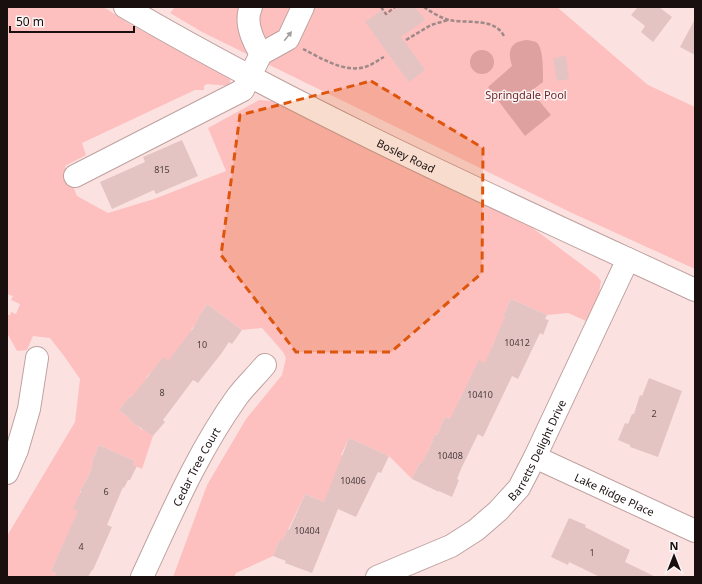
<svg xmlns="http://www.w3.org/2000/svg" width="702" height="584" viewBox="0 0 702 584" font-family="'Noto Sans',sans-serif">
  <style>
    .green { fill: #fdc0bf }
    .water { fill: #dea1a0 }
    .building { fill: #e3c4c3 }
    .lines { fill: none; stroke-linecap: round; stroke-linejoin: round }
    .minor-casing { stroke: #bea19f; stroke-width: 24 }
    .path { stroke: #9c8988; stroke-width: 2.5; stroke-dasharray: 4 2; stroke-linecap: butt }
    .minor { stroke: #fff; stroke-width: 22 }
    .oneway { fill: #a39f9f }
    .marked { fill: #de550c; fill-opacity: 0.2; stroke: #de550c; stroke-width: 3; stroke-dasharray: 8 5; stroke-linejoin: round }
    .labels { text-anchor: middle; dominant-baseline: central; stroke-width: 3; stroke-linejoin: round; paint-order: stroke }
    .number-label { font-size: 9px; fill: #4c3c3c }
    .park-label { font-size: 11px; fill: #6f262a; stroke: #fbf4f4 }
    .street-label { font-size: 11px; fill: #1a0f0f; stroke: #fbf4f4 }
  </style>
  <rect width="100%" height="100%" fill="#fbe2e1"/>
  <path class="green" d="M 7,7 L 100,7 L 107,9 L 128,23 L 230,79 L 230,84 L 229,86 L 207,84 L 204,86 L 204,90 L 195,90 L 82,143 L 86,155 L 65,166 L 77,196 L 108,213 L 154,199 L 226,171 L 208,128 L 259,100 L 271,101 L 284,105 L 526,223 L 597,276 L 601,281 L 599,293 L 586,321 L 568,313 L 547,315 L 511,299 L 503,316 L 507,318 L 492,346 L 493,347 L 486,363 L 471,378 L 470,378 L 463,396 L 461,396 L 452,420 L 445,417 L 437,435 L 435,434 L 428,453 L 427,453 L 423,463 L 420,462 L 412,479 L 389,456 L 349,438 L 341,455 L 345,457 L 324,502 L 305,494 L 285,536 L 285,541 L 280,539 L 273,556 L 236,573 L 234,577 L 173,577 L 207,485 L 246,419 L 282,375 L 286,358 L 283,352 L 262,328 L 242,330 L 207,304 L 197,319 L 200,322 L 196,324 L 191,330 L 193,331 L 180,346 L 181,347 L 169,362 L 163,358 L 152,373 L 151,372 L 146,378 L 147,379 L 134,398 L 130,396 L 119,410 L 130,419 L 129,420 L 133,423 L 134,422 L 142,430 L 143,428 L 153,436 L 142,469 L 133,465 L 135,461 L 99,445 L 92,461 L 95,463 L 92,466 L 90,473 L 80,491 L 80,512 L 62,547 L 51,571 L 56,573 L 54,577 L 7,577 L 7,536 L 75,422 L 80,379 L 64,356 L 50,338 L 33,336 L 27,350 L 17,351 L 7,333 L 7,315 L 10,315 L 11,312 L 16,314 L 20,304 L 11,300 L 13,296 L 7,294 Z
    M 175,7 L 557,7 L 648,85 L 695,107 L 695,269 L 572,213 L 202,32 L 170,13 Z"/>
  <path class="water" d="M 526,40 C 529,40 533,41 536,42 C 544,47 543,73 543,82 L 531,91 L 551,115 L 525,136 L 488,87 L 512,66 C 507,51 510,42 526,40 Z
    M470 62a12 12 0 1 1 24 0a12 12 0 1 1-24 0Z"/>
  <path class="building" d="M 399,7 L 415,7 L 425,20 L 401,37 L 425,70 L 409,82 L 365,22 L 382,10 L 386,16 Z
    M 638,7 L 659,7 L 672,17 L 653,42 L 641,32 L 645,26 L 631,15 Z
    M 695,19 L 695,55 L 680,47 Z
    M 566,56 L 569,79 L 557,81 L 553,58 Z
    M 182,140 L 198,176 L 156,194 L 154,190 L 112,209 L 100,182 L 145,162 L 143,157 Z
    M 511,299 L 547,315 L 545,319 L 549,320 L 543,335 L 540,333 L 518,379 L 512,376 L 483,437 L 478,434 L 461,469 L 457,479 L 459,480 L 452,497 L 439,491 L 439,492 L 412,479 L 420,462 L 422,463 L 427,453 L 428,453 L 435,434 L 437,435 L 445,417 L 450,419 L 479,360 L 485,363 L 505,317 L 503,316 Z
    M 207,304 L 242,330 L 232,344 L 229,342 L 221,354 L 198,383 L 193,380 L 163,420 L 165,422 L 153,436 L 129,420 L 130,419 L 119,410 L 130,396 L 132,397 L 163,357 L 168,361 L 192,330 L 198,320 L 197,319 Z
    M 649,378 L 682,391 L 658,457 L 630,447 L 630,445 L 618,440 L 625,423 L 628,424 L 632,414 L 634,414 L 640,395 L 642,396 Z
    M 349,438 L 389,456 L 381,473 L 378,472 L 356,517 L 338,509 L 312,573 L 285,563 L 286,561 L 273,556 L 280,539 L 283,540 L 288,529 L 289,530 L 305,494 L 324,502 Z
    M 99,445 L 135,461 L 133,465 L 137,466 L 130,480 L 128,480 L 124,488 L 123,487 L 107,525 L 112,527 L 93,570 L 92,570 L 88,577 L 54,577 L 56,573 L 51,571 L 78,511 L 73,509 L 81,491 L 80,491 L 90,473 L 93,462 L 92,461 Z
    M 569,518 L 586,525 L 585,527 L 630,550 L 625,562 L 656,577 L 600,577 L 569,562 L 568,565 L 551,557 Z"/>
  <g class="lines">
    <g class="minor-casing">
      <g id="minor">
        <path id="s1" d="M 125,7 C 308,114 503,201 695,290"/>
        <path d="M 251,7 C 244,22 253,41 261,54"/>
        <path d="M 75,176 L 243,90 L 261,54 L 288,39 L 303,7"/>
        <path id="s2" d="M 535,457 L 695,531"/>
        <path d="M 7,473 L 17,450 L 29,409 L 37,358"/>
        <path id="s3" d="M 142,577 C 171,515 197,453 237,397 C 245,386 256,376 265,365"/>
        <path id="s4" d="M 377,577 L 451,546 L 476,530 L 498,511 L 519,488 L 535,457 L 628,259"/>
      </g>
    </g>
    <path class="path" d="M 381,7 L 386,14 L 395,7
      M 424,7 C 431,12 441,18 449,20 C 467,24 494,17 504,36
      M 406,40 L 431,25 L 448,20
      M 303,49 C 321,58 344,73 365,67 C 372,65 378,60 384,57"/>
    <use href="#minor" class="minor"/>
  </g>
  <defs><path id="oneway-solid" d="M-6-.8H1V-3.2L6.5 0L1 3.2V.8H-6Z"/></defs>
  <use class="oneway" href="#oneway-solid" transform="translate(288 36) rotate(-51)"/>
  <path class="marked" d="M 371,81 L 483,148 L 482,273 L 391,352 L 296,352 L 221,255 L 240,115 Z"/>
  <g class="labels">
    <g class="number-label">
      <text x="162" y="169">815</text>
      <text x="517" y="342">10412</text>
      <text x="202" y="344">10</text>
      <text x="162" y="392">8</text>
      <text x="480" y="394">10410</text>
      <text x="654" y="413">2</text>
      <text x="450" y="455">10408</text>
      <text x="353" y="480">10406</text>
      <text x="106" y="491">6</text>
      <text x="307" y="530">10404</text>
      <text x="81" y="546">4</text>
      <text x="592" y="552">1</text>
    </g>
    <g class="park-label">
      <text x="526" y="94">Springdale Pool</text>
    </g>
    <g class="street-label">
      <text stroke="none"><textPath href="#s1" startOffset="318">Bosley Road</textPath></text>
      <text stroke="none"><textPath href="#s4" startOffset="212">Barretts Delight Drive</textPath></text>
      <text stroke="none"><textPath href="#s3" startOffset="123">Cedar Tree Court</textPath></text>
      <text stroke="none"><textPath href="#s2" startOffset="88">Lake Ridge Place</textPath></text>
    </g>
  </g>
  <rect width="702" height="584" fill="none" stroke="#1a0f0f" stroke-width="16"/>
  <g transform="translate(674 556)" stroke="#fbf4f4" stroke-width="3" paint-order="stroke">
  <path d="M0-3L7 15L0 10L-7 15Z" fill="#1a0f0f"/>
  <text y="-6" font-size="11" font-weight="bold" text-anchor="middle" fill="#1a0f0f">N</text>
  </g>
  <path d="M10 26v6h124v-6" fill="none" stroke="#1a0f0f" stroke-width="2"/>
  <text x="16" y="26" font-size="12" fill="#1a0f0f" stroke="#fbf4f4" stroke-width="3" paint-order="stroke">50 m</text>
</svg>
